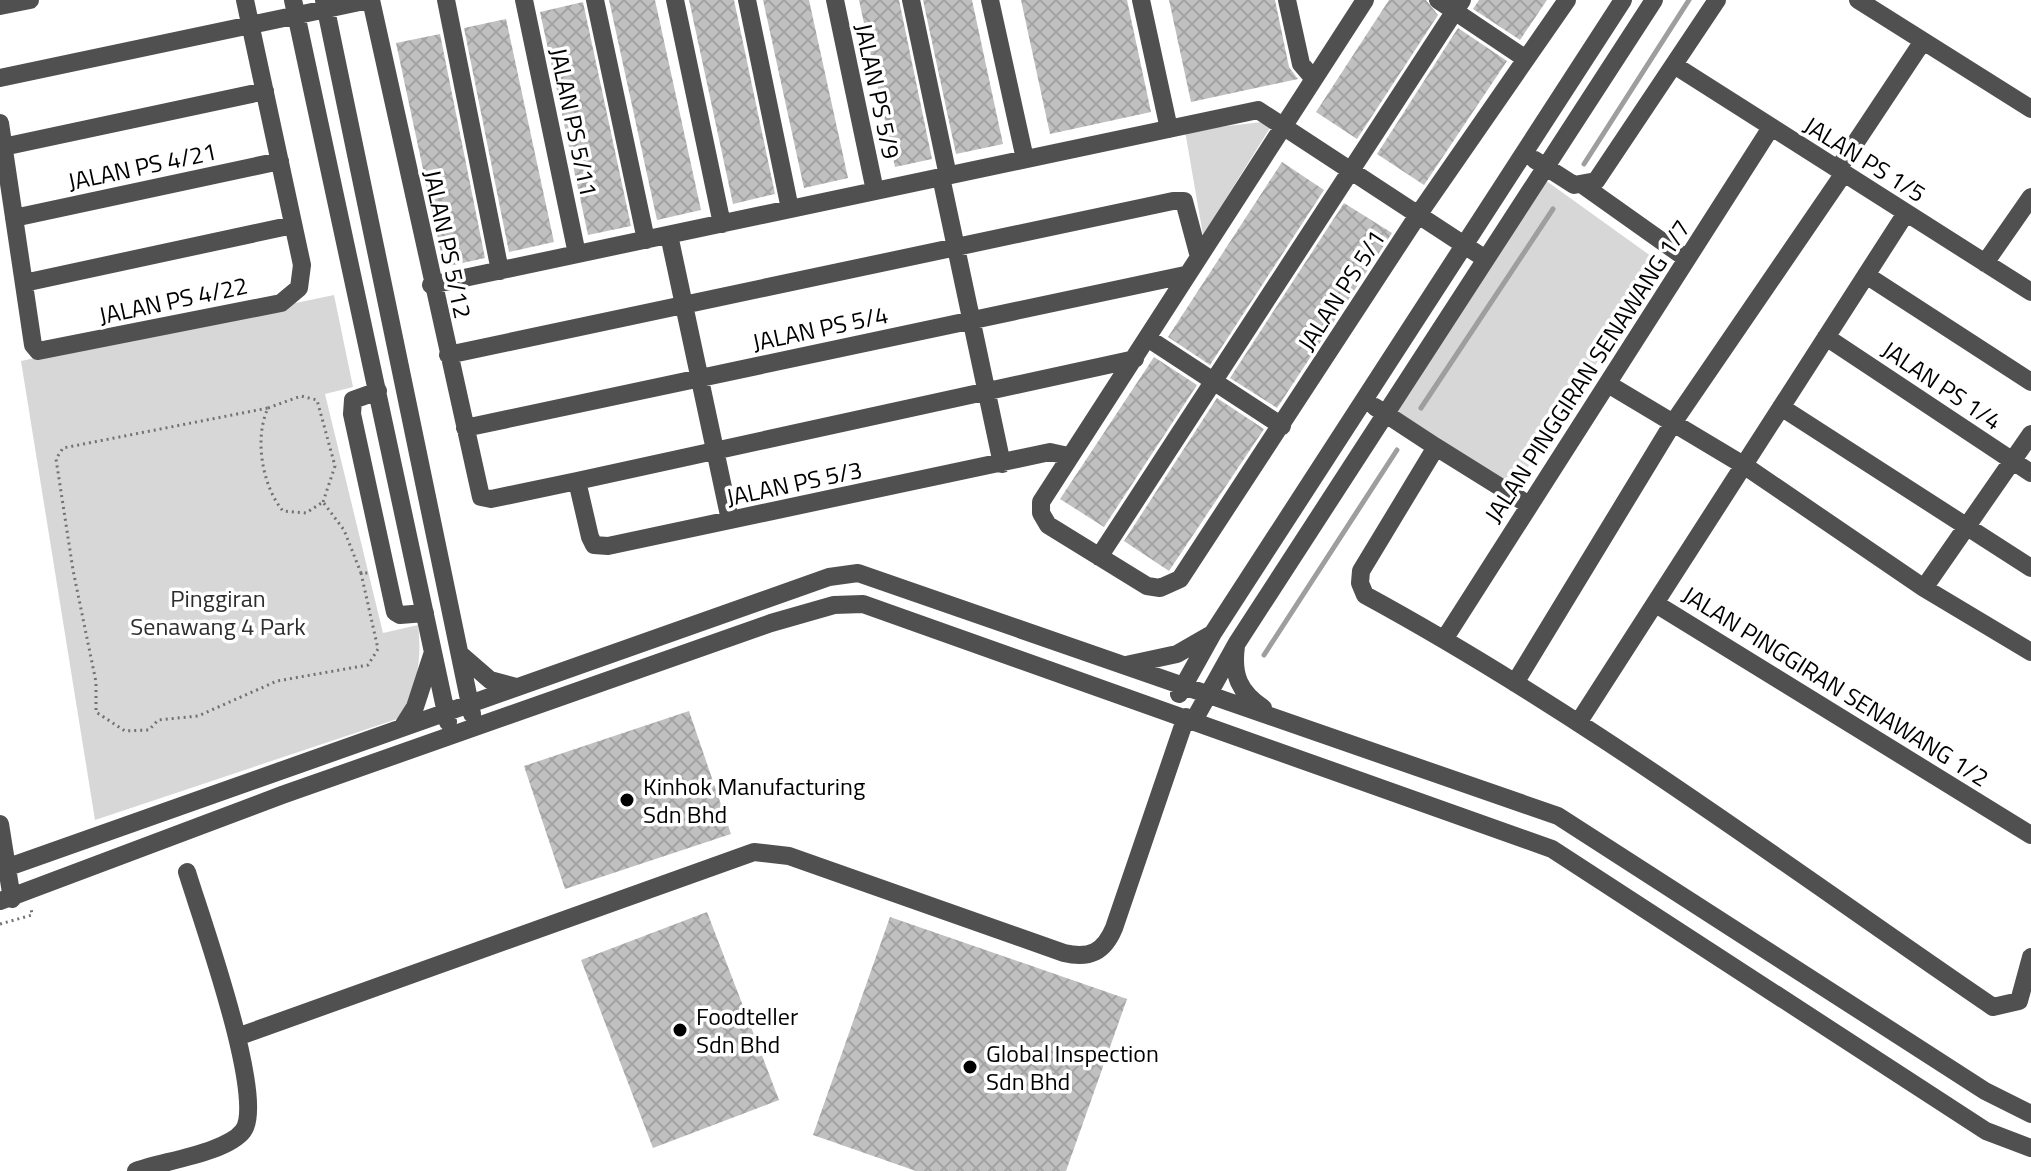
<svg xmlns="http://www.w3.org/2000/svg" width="2031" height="1171" viewBox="0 0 2031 1171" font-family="'Titillium Web',sans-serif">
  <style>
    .green { fill: #d7d7d7 }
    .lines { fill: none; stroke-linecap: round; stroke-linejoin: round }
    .stream { stroke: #9e9e9e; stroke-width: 5 }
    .building { fill: url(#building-cross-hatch) }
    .path { stroke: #727272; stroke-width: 3; stroke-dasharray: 2 4; stroke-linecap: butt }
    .minor { stroke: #505050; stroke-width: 18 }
    .poi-dot { fill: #000; stroke: #fff; stroke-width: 3 }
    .labels { text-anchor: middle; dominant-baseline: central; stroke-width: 7; stroke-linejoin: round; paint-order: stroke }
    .street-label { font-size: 24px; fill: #000; stroke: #fff }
    .park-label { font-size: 24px; fill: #2e2e2e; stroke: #fff }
    .poi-label { font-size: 24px; fill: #000; stroke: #fff; text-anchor: start }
  </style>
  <defs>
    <pattern id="building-cross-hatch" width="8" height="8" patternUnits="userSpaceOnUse" patternTransform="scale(2)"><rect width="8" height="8" fill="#c0c0c0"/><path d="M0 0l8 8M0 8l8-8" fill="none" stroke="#a3a3a3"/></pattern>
  </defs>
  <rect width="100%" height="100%" fill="#fff"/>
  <path class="green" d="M 1262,122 L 1270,128 L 1203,235 L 1185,131 Z
    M 1545,180 L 1662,264 L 1524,473 L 1502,479 L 1394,412 Z
    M 334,295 L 353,387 L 325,394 L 383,633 L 418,625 C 422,657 418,693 397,719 L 95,820 L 21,361 Z"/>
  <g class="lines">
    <path class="stream" d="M 1584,164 L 1689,0
      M 1421,408 L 1553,209
      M 1264,655 L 1397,450"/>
  </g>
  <path class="building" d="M 609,0 L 655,0 L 701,210 L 657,220 Z
    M 689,0 L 734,0 L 775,194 L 733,204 Z
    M 763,0 L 809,0 L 848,178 L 804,188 Z
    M 859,0 L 899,0 L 932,159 L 895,167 Z
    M 923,0 L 972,0 L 1003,144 L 956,154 Z
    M 1021,0 L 1127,0 L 1151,112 L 1050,134 Z
    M 1169,0 L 1275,0 L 1289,67 L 1298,79 L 1191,102 Z
    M 1389,0 L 1426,0 L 1438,15 L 1357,139 L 1316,112 Z
    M 1479,0 L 1547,0 L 1520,40 L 1473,9 Z
    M 583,2 L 631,226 L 588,235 L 540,12 Z
    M 506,19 L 554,242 L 509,252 L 464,28 Z
    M 1458,28 L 1507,61 L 1424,185 L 1377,154 Z
    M 440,34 L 485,258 L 444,267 L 396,43 Z
    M 1282,162 L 1324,190 L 1210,365 L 1168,337 Z
    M 1344,203 L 1392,233 L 1277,408 L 1230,378 Z
    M 1154,357 L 1197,385 L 1104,527 L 1060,499 Z
    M 1217,398 L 1264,429 L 1169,571 L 1124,541 Z
    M 689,711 L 731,834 L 565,889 L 524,766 Z
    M 707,912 L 779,1100 L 653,1148 L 581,960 Z
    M 890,917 L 1127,999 L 1066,1171 L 916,1171 L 813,1135 Z"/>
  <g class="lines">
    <path class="path" d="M 268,408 L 301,396 L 317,400 L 335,466 L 323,502
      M 361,573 L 378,649 L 368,665 L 277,681 L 198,716 L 158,720 L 149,730 L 125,731 L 96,712 L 96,682 L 73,570 L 56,459 L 63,448 L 268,408 C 254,438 262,486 283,511 L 306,513 L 323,502 L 344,530 L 361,573 L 371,573
      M 0,924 L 32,915 L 31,908"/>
    <path class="minor" d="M 293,0 L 448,722
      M 324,0 L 472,714
      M 371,0 L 481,497 L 491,499 L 577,481 L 1135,359
      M 446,0 L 500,271
      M 524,0 L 577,254
      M 595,0 L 646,240
      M 675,0 L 722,224
      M 747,0 L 790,209
      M 835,0 L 875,191
      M 911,0 L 948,176
      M 990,0 L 1025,159
      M 1141,0 L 1169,129
      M 1287,0 L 1301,64 L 1313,78
      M 1365,0 L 1041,502 L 1041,513 L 1048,525 L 1147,586 L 1160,588 L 1180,579 L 1418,215 L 1567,0
      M 1438,0 L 1526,59
      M 1858,0 L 2031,109
      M 0,6 L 30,0
      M 1674,65 L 2031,292
      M 0,78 L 369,0
      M 0,123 L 33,345 L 38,351 L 281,303 L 299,288 L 302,265 L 245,0
      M 3,147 L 265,91
      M 1535,160 L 1574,185 L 1596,181 L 1717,0
      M 1838,169 L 1923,41
      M 941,177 L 1002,464
      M 1584,186 L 1687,259
      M 14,218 L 280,161
      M 669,235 L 730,520
      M 1985,263 L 2031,197
      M 1866,275 L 2031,382
      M 24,283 L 293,225
      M 431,285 L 1258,110 L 1484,258
      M 1826,337 L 2031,473
      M 1149,339 L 1282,426
      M 448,355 L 1173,201 L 1184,201 L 1199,257
      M 1608,384 L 1745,466 L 1924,588 L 2031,652
      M 378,391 L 353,400 L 352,414 L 395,612 L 400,615 L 425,613
      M 1375,407 L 1436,447
      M 1781,407 L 2031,568
      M 465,428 L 1185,275
      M 577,481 L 590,537 L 594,545 L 608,546 L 1050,452 L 1068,456
      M 1529,505 L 1436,447 L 1361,571 L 1360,583 L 1365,595 C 1584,714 1786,866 1993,1007 L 2019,1001 L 2031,957
      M 1099,557 L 1462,0
      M 1924,588 L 2031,434
      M 1656,604 L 2031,835
      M 1445,638 L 1770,129
      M 1236,646 C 1232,675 1239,692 1263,708
      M 460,654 L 490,680 L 516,687
      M 1126,665 L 1177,654 L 1210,635
      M 1515,683 L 1673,423 L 1844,173
      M 1179,694 L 1213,633 L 1623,0
      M 1194,720 L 1237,643 L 1654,0
      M 1578,723 L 1906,213
      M 403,726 L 415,707 L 432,655
      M 0,824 L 12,899
      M 0,870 L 829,577 L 858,573 L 1558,816 L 1985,1091 L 2031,1114
      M 0,901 L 282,795 L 771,623 L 834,605 L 863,604 L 1552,849 L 1986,1131 L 2031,1148
      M 237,1037 L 754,852 L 789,856 L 1064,953 C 1090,959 1104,952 1114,928 L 1186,717
      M 136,1171 C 163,1161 226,1153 243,1131 C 267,1100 200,915 187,872"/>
  </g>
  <g class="poi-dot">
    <circle cx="627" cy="800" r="8"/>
    <circle cx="680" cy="1030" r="8"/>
    <circle cx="970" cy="1067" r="8"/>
  </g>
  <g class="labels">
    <g class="street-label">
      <text transform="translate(878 91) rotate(78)">JALAN PS 5/9</text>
      <text transform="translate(574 122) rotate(78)">JALAN PS 5/11</text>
      <text transform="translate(1865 159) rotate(32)">JALAN PS 1/5</text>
      <text transform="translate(142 166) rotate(-12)">JALAN PS 4/21</text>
      <text transform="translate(448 244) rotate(78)">JALAN PS 5/12</text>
      <text transform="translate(1341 290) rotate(-57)">JALAN PS 5/1</text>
      <text transform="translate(173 300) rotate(-12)">JALAN PS 4/22</text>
      <text transform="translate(820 328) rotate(-12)">JALAN PS 5/4</text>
      <text transform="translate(1587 371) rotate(-57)">JALAN PINGGIRAN SENAWANG 1/7</text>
      <text transform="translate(1942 385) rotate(34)">JALAN PS 1/4</text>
      <text transform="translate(794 483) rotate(-12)">JALAN PS 5/3</text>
      <text transform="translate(1836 686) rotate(32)">JALAN PINGGIRAN SENAWANG 1/2</text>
    </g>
    <g class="park-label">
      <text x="218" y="598">Pinggiran<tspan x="218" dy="28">Senawang 4 Park</tspan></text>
    </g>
    <g class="poi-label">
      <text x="643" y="786">Kinhok Manufacturing<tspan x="643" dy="28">Sdn Bhd</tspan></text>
      <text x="696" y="1016">Foodteller<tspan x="696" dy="28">Sdn Bhd</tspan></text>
      <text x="986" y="1053">Global Inspection<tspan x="986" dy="28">Sdn Bhd</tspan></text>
    </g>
  </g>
</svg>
